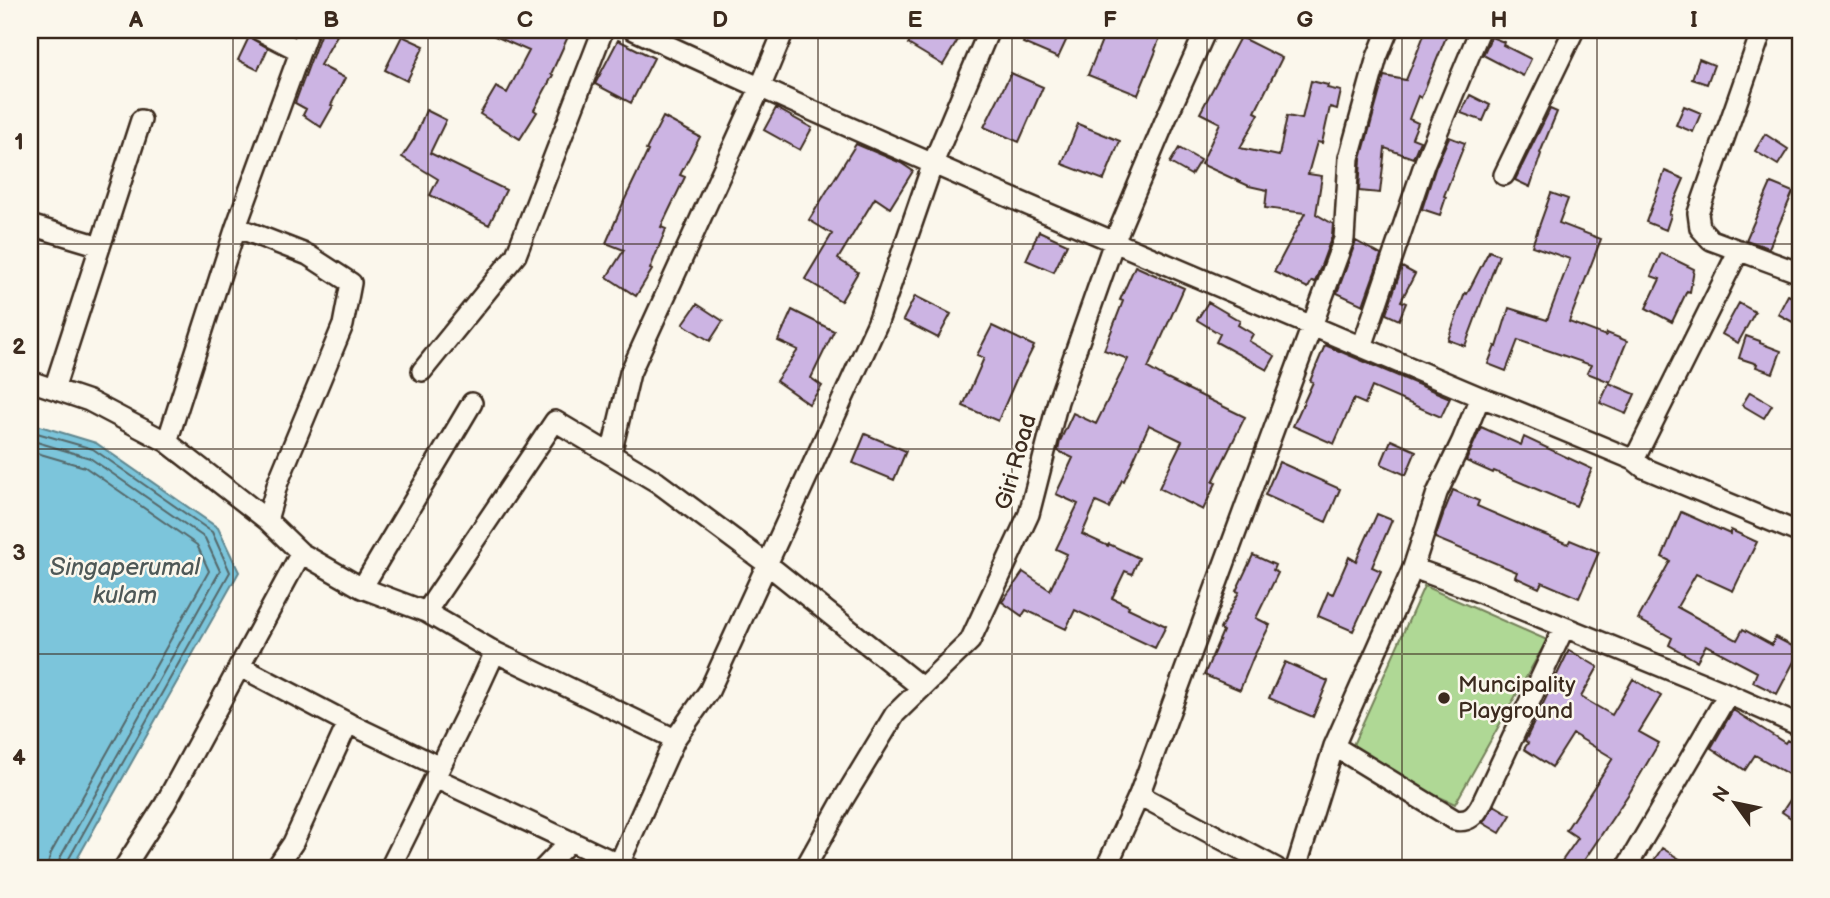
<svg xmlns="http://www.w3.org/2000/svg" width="1830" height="898" viewBox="0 0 1830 898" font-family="'Balsamiq Sans',sans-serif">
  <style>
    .green { fill: #afd895; stroke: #75815a; stroke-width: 2 }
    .water { fill: #7bc5db; stroke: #61878f; stroke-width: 2 }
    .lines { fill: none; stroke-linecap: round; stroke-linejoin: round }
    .shore { stroke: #55686a; stroke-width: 2 }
    .building { fill: #ccb4e3; stroke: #3b2a1e; stroke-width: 2 }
    .minor-casing { stroke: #3b2a1e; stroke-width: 24 }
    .minor { stroke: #fbf7ec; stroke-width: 19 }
    .grid { fill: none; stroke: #3b2a1e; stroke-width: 2; stroke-opacity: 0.55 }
    .poi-dot { fill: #3b2a1e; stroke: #fbf7ec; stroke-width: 2.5 }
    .labels { text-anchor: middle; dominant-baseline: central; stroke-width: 5; stroke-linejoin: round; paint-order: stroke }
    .street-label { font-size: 23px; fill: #3b2a1e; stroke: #fbf7ec }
    .poi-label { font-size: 23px; fill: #3b2a1e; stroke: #fbf7ec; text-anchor: start }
    .water-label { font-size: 24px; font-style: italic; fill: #4e5857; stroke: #fbf7ec }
    .neatline { fill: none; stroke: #3b2a1e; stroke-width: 2.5 }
    .grid-label { font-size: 23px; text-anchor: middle; font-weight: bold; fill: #3b2a1e }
  </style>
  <rect width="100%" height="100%" fill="#fbf7ec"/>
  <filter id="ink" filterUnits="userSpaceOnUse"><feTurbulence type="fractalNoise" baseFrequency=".0143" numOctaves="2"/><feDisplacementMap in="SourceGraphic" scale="14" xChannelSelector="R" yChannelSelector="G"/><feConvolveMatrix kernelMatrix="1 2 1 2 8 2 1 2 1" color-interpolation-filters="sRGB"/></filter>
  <g filter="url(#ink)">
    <path class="green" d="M 1424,586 L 1547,640 L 1455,804 L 1348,756 Z"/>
    <path class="water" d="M 30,423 L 96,443 L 218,528 L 239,572 L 72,868 L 30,868 Z"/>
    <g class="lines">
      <path class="shore" d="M 30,431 L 93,449 L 212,532 L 230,572 L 67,862 L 66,868
        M 30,440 L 90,458 L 205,538 L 220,571 L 60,858 L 58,868
        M 30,451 L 85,467 L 197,545 L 209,571 L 51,853 L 47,868"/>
    </g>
    <path class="building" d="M 322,30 L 340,30 L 320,65 L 345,78 L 331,105 L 333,106 L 321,127 L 303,115 L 306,109 L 295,103 Z
      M 481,30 L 571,30 L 551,74 L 553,75 L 534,110 L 537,112 L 520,139 L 480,114 L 496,87 L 507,93 L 529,51 Z
      M 917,30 L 964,30 L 943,65 L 908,44 Z
      M 1029,30 L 1071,30 L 1058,58 L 1023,43 Z
      M 1106,30 L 1163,30 L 1155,50 L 1156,51 L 1138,95 L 1088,75 Z
      M 1426,30 L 1449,30 L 1421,98 L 1418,96 L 1409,119 L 1418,123 L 1412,138 L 1420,141 L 1413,158 L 1385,148 L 1380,193 L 1359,191 L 1361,159 L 1384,76 L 1406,80 Z
      M 402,36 L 424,46 L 407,81 L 385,70 Z
      M 249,37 L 268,48 L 258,70 L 238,60 Z
      M 1240,37 L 1282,58 L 1255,112 L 1259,114 L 1240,148 L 1279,156 L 1287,116 L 1302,119 L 1311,81 L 1328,85 L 1327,88 L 1341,91 L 1337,109 L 1330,107 L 1322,143 L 1317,142 L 1308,174 L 1322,176 L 1316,214 L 1333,224 L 1332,236 L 1315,282 L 1312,281 L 1308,288 L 1274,272 L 1305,213 L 1265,208 L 1267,190 L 1249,186 L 1201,164 L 1220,123 L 1200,113 Z
      M 1491,37 L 1504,42 L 1503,45 L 1531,59 L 1523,76 L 1483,55 Z
      M 618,40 L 654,58 L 631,103 L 595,84 Z
      M 1699,59 L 1714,65 L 1707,84 L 1692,79 Z
      M 1011,73 L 1043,87 L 1019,142 L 984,127 Z
      M 1470,95 L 1490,105 L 1483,121 L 1461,113 Z
      M 1684,106 L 1701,113 L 1693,132 L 1676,125 Z
      M 776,108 L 812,128 L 800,150 L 764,130 Z
      M 1550,109 L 1557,112 L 1540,153 L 1541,154 L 1530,187 L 1515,180 Z
      M 426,110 L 446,120 L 430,153 L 506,190 L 489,225 L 430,195 L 438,179 L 402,157 L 414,139 Z
      M 663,117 L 700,137 L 680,175 L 685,177 L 661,227 L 666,229 L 650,269 L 652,270 L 636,296 L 607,277 L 624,250 L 606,243 L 624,201 L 648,151 L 646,150 Z
      M 1078,124 L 1120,141 L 1104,180 L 1062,164 Z
      M 1765,134 L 1788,149 L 1778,165 L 1755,151 Z
      M 1449,137 L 1465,143 L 1444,196 L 1446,197 L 1440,215 L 1422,209 L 1436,166 Z
      M 856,144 L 901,163 L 913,171 L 890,208 L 875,198 L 838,259 L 858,272 L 841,301 L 805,279 L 832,234 L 809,220 Z
      M 1179,148 L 1200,160 L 1191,175 L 1170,163 Z
      M 1665,171 L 1684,179 L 1669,214 L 1671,215 L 1666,230 L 1646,222 Z
      M 1771,183 L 1793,192 L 1769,248 L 1746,240 Z
      M 1551,193 L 1568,199 L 1559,223 L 1601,239 L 1569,322 L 1606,336 L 1607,333 L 1627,341 L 1610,382 L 1587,373 L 1591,365 L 1518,340 L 1506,371 L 1488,364 L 1495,346 L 1497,347 L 1509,308 L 1547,320 L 1570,259 L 1532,246 Z
      M 1039,231 L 1067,244 L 1054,272 L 1026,260 Z
      M 1356,241 L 1381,255 L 1363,305 L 1337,293 Z
      M 1489,251 L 1499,255 L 1465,346 L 1448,340 L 1465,293 L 1467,294 Z
      M 1661,253 L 1694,269 L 1690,292 L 1687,291 L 1672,322 L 1646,308 L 1660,279 L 1651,276 Z
      M 1135,266 L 1184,288 L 1148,368 L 1167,379 L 1245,417 L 1213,482 L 1216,483 L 1203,510 L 1159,488 L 1182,441 L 1149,425 L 1124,481 L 1122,480 L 1109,508 L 1096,502 L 1082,534 L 1108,546 L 1109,544 L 1139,558 L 1132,574 L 1125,571 L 1112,598 L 1129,606 L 1128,608 L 1166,626 L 1155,648 L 1075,610 L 1066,629 L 1026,610 L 1022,616 L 1002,602 L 1023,572 L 1050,590 L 1067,554 L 1056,549 L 1078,504 L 1056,494 L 1073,458 L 1058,451 L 1060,441 L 1073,413 L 1096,424 L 1128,359 L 1104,350 L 1123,301 L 1120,300 Z
      M 1402,267 L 1415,274 L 1401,301 L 1406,303 L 1399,320 L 1386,314 Z
      M 1788,295 L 1800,301 L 1800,326 L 1778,314 Z
      M 915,296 L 951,314 L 938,338 L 903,320 Z
      M 1208,302 L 1240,321 L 1238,325 L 1253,334 L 1249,341 L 1275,356 L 1267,370 L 1216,342 L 1220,334 L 1197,320 Z
      M 1739,303 L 1755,312 L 1738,343 L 1722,334 Z
      M 697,304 L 723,321 L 710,341 L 683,324 Z
      M 792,310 L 834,331 L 811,378 L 822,386 L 809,404 L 776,381 L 798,350 L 778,341 Z
      M 992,326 L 1034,346 L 1019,376 L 1018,375 L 998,421 L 963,406 L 984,358 L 977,355 Z
      M 1746,336 L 1760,341 L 1760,343 L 1781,351 L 1773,373 L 1756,367 L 1757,364 L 1739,358 Z
      M 1325,345 L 1450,398 L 1441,417 L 1372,387 L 1365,404 L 1354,399 L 1334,444 L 1293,426 L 1313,382 L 1310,381 Z
      M 1609,383 L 1635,394 L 1626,414 L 1600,403 Z
      M 1750,392 L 1772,405 L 1764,418 L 1742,405 Z
      M 1481,427 L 1521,445 L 1524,437 L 1592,469 L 1576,506 L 1494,471 L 1493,473 L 1466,461 Z
      M 865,434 L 906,451 L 894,480 L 853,463 Z
      M 1391,440 L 1416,451 L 1406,475 L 1381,464 Z
      M 1279,462 L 1340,489 L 1326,522 L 1265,495 Z
      M 1453,490 L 1479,501 L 1477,506 L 1535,531 L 1568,544 L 1570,540 L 1599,552 L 1579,598 L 1542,582 L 1539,588 L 1515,577 L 1517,572 L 1435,538 L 1444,512 Z
      M 1681,512 L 1730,534 L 1731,530 L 1757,542 L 1733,591 L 1696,574 L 1677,607 L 1737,640 L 1743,629 L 1772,645 L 1775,637 L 1800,650 L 1777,694 L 1753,682 L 1757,672 L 1706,645 L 1697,661 L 1669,645 L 1672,638 L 1638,619 L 1670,561 L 1662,557 Z
      M 1377,514 L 1392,520 L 1372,567 L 1381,571 L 1353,631 L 1318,616 L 1328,592 L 1333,594 L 1349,557 L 1356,561 Z
      M 1253,555 L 1275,565 L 1273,570 L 1278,573 L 1256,618 L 1270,625 L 1253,658 L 1240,690 L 1204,675 L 1223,631 L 1220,629 L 1239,592 L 1236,591 Z
      M 1569,650 L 1598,667 L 1581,697 L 1612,715 L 1633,679 L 1661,696 L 1639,732 L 1659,743 L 1630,792 L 1579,868 L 1557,868 L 1578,838 L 1566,830 L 1613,758 L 1573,734 L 1552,767 L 1524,749 L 1528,743 L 1525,741 Z
      M 1285,662 L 1328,681 L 1313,717 L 1269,698 Z
      M 1733,710 L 1785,743 L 1787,740 L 1800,748 L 1800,768 L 1795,778 L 1755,755 L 1745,770 L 1711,748 Z
      M 1800,785 L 1800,824 L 1782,812 Z
      M 1494,805 L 1511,815 L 1500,833 L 1483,823 Z
      M 1662,848 L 1694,868 L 1649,868 Z"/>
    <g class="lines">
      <g class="minor-casing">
        <path id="minor" d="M 259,30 L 300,51
          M 634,30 C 913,159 1197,277 1480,397 L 1502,405 L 1634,460 L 1644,468 L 1800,533
          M 1762,30 L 1698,213 L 1700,228 L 1711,240 L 1800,273
          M 1504,175 L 1574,30
          M 30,225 L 100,246
          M 236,227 L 308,255 L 351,283 L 343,325 L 278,482 L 267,520 L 301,553 L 362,588 L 426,612 L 495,652 L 675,739 L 709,691 L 878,322 L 933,163 L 989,30
          M 1362,347 L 1425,162 L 1480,30
          M 422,371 L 516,255 L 603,30
          M 30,381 L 89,401 L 167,442 L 236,227 L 308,30
          M 54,389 L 141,120
          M 1480,397 L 1462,441 L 1437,493 L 1413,568 L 1471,589 L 1719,690 L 1800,726
          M 167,442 L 267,520
          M 611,454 L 630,373 L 760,88 L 784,30
          M 1634,460 L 1739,250
          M 362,588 L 472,403
          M 426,612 L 555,421 L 657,482 L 767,564 L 921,687
          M 239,666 L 348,723 L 293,843 L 276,868
          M 348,723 L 440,767
          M 1334,746 L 1455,820 C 1469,823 1476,815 1482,803 L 1564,628
          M 435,778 L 619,864
          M 1139,795 L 1276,868
          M 124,868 L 165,804 L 301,553
          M 390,868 L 467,713 L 495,652
          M 544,868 L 570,841
          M 630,868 L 619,864 L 675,739
          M 805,868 L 844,798 L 895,714 L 970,641 L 1029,514 L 1058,401 L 1114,242 L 1165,121 L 1206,30
          M 1106,868 L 1139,795 L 1344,239 L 1349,158 L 1377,57 L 1388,30
          M 1296,868 L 1334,746 L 1413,568
          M 1626,868 L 1728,694"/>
      </g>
      <use href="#minor" class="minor"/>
    </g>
  </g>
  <path class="grid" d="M 233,30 L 233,868M 428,30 L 428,868M 623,30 L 623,868M 818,30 L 818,868M 1012,30 L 1012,868M 1207,30 L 1207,868M 1402,30 L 1402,868M 1597,30 L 1597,868M 30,244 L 1800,244M 30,449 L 1800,449M 30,654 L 1800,654"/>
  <circle class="poi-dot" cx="1444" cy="698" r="7"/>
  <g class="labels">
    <g class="street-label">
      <text transform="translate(1016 462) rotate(-74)">Giri Road</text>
    </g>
    <g class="poi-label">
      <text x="1458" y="685">Muncipality<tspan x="1458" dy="26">Playground</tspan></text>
    </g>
    <g class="water-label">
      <text x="125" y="567">Singaperumal<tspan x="125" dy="28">kulam</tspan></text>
    </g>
  </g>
  <rect width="1830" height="898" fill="none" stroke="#fbf7ec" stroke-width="77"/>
  <g transform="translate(1735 803) rotate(303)" stroke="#fbf7ec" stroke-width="5" paint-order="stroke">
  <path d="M0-5L12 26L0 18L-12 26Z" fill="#3b2a1e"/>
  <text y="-10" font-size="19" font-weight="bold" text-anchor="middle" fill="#3b2a1e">N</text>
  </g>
  <rect x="38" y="38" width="1754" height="822" class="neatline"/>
  <g class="grid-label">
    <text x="136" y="27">A</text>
    <text x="331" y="27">B</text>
    <text x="525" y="27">C</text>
    <text x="720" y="27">D</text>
    <text x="915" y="27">E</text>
    <text x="1110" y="27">F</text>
    <text x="1305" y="27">G</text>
    <text x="1499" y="27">H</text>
    <text x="1694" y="27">I</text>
    <text x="19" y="149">1</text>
    <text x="19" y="354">2</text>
    <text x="19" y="560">3</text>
    <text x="19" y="765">4</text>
  </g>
</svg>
